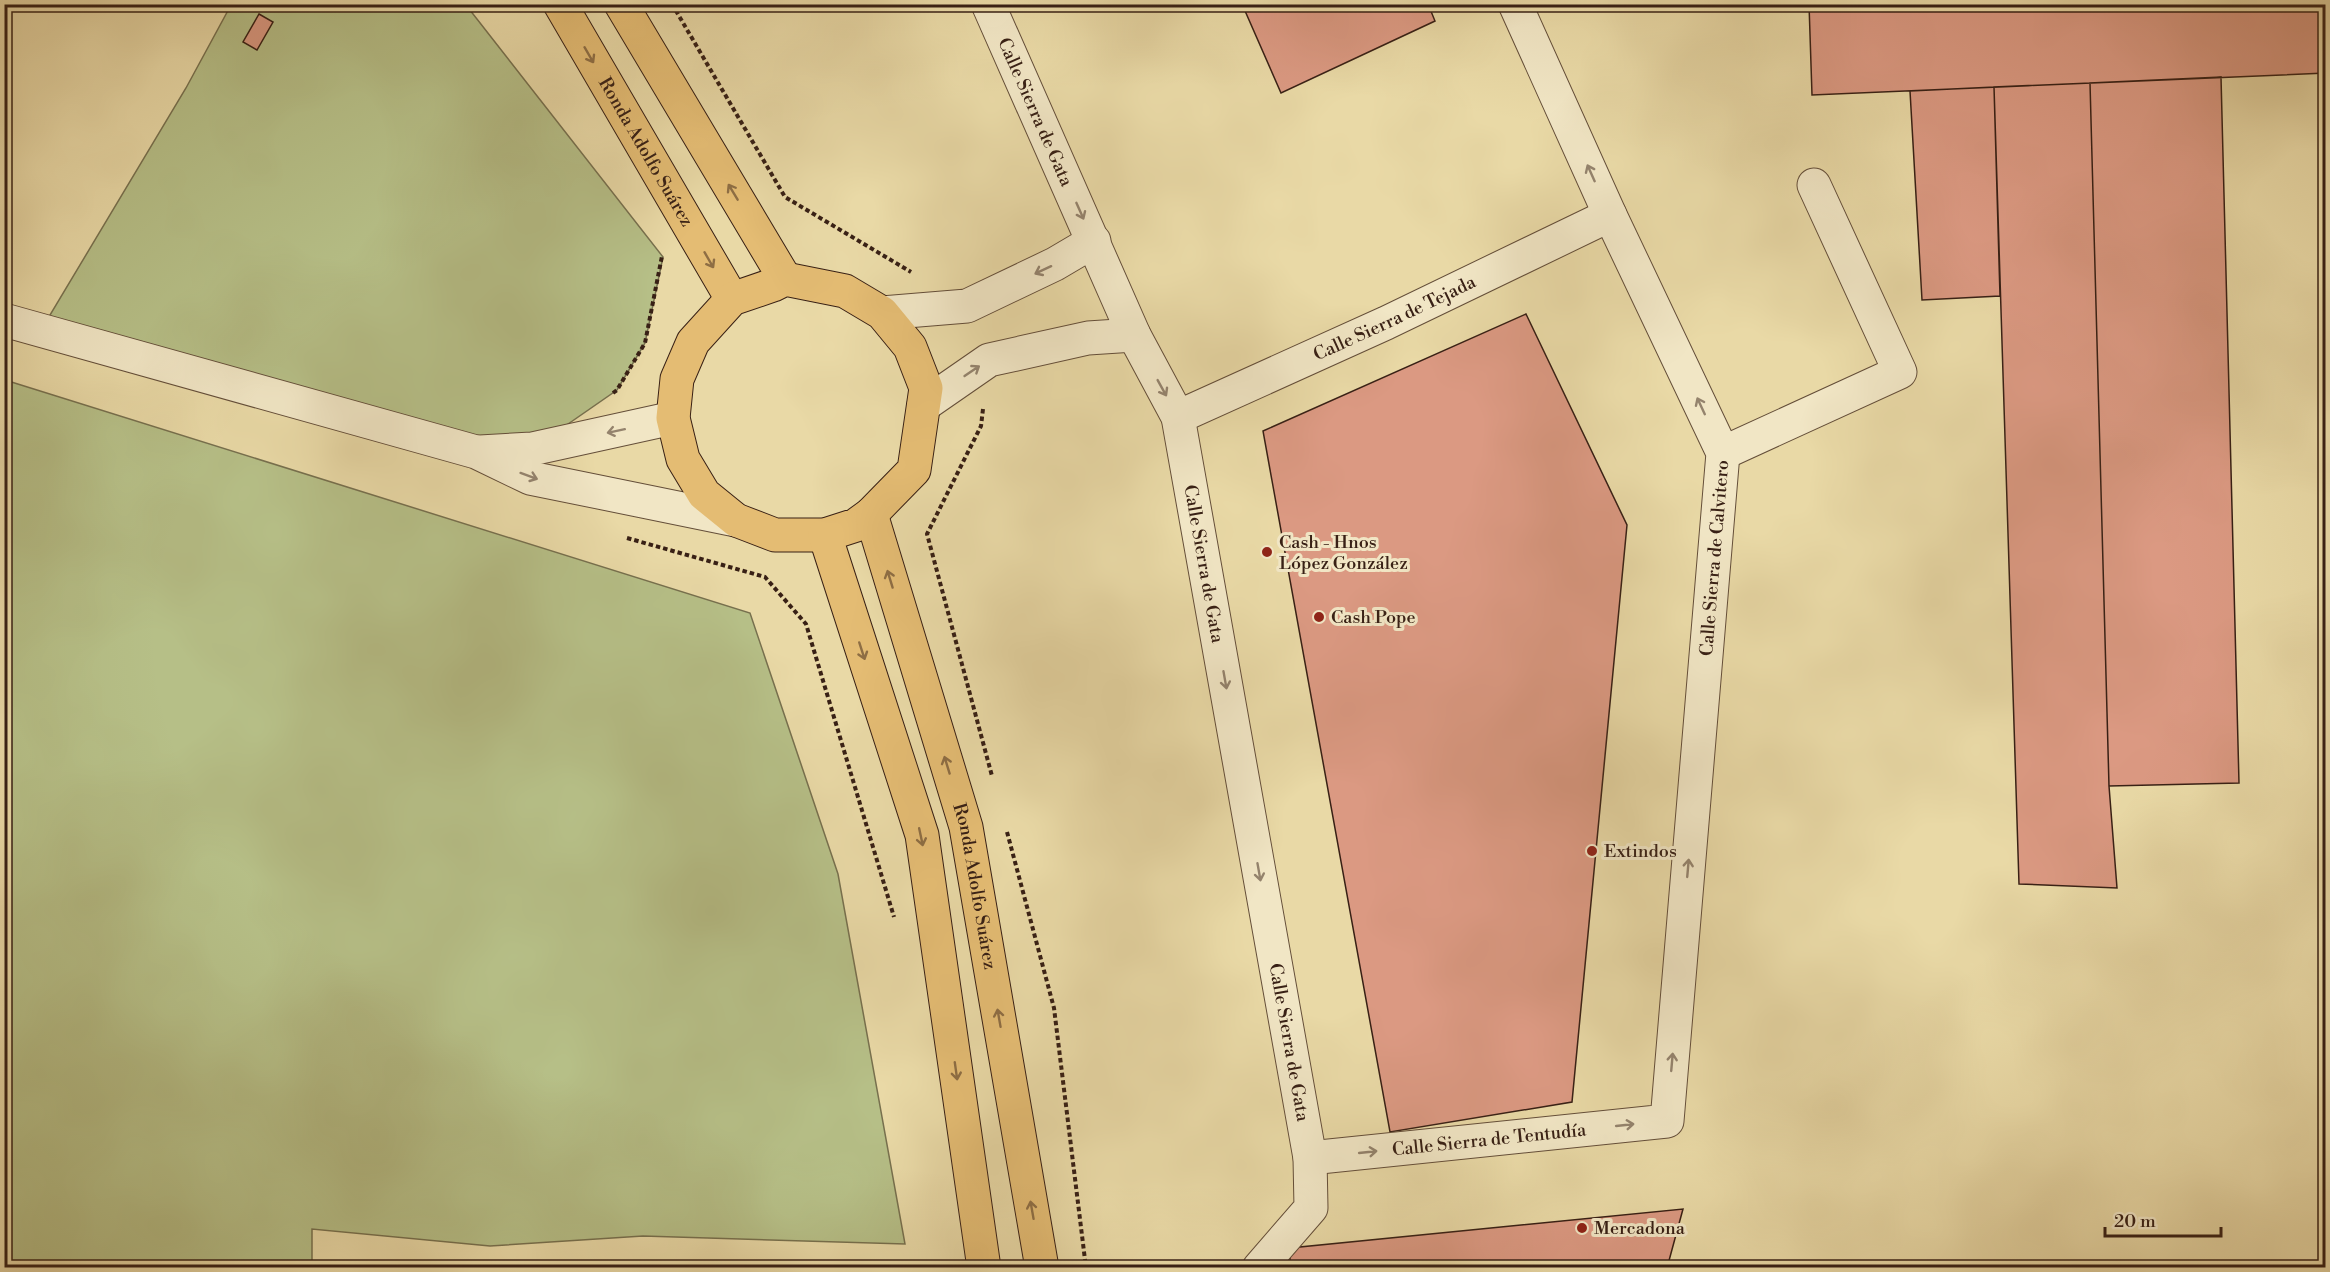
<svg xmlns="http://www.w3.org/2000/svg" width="2330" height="1272" viewBox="0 0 2330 1272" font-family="'Libre Bodoni',serif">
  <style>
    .green { fill: #b6bf87; stroke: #77704e; stroke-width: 1.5 }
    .building { fill: #db9982; stroke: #382015; stroke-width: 1.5 }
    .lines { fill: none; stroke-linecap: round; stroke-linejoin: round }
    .minor-casing { stroke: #644e39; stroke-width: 35 }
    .major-casing { stroke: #382015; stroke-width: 35 }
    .path { stroke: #382015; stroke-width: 4; stroke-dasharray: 4.5 3; stroke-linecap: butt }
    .minor { stroke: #f1e6c5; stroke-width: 33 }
    .major { stroke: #e4bc73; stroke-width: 33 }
    .oneway { stroke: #8e6e44 }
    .oneway2 { stroke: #94836d }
    .poi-dot { fill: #8f2418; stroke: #f1e6c5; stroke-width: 2 }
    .labels { text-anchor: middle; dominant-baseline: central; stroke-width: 6; stroke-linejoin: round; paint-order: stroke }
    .street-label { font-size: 18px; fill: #382015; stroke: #f1e6c5 }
    .poi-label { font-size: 18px; fill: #382015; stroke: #f1e6c5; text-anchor: start }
  </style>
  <rect width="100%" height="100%" fill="#e9d9a6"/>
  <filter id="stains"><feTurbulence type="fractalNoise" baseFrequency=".00333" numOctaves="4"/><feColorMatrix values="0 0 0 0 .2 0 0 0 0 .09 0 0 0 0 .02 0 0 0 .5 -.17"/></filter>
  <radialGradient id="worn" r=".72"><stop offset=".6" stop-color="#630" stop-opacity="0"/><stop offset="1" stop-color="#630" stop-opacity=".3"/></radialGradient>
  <path class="green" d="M 231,5 L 466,5 L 663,257 L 645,343 L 617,390 L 532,449 L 41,330 L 186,88 Z
    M 5,380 L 750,613 L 838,874 L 905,1244 L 643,1236 L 490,1246 L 312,1229 L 312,1267 L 5,1267 Z"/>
  <path class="building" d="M 1242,4 L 1428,4 L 1435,21 L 1281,93 Z
    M 1809,4 L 2326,4 L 2326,73 L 1812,95 Z
    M 259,14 L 273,22 L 257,50 L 243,42 Z
    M 2221,77 L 2239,783 L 2109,786 L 2090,83 Z
    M 2090,83 L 2109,786 L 2117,888 L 2019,884 L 1994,87 Z
    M 1994,87 L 2000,296 L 1922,300 L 1910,91 Z
    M 1526,314 L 1627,525 L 1572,1102 L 1390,1132 L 1263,431 Z
    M 1683,1209 L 1667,1268 L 1290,1268 L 1290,1248 Z"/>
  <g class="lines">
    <g class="minor-casing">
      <g id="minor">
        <path id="s1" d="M 988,4 L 1134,335 L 1178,417 L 1310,1158 L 1311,1208 L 1259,1268"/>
        <path d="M 882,313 L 967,306 L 1055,264 L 1094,241"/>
        <path d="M 4,320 L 476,452 L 530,478 L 736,520"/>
        <path d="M 924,405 L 989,360 L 1088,338 L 1134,335"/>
        <path id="s2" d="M 1178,417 L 1386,323 L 1610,215"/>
        <path d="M 480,452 L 532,449 L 673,418"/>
        <path d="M 1723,453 L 1900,372 L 1814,185"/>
        <path id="s3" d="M 1310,1158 L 1667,1121 L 1723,453 L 1610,215 L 1515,4"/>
      </g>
    </g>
    <g class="major-casing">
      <g id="major">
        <path id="s4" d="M 560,4 L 732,299"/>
        <path d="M 621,4 L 785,279"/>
        <path d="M 785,279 L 845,291 L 882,313 L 910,347 L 926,388 L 914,470 L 871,514 L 856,525 L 825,535 L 775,535 L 736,520 L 704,494 L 683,459 L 673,418 L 677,379 L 693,342 L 732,299 L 773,285 Z"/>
        <path id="s5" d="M 871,514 L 966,827 L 1042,1268"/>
        <path d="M 825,535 L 922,835 L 984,1268"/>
      </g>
    </g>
    <path class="path" d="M 672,4 L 785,197 L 911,272
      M 613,393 L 617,390 L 645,343 L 662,256
      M 983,409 L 981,426 L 927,534 L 992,776
      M 627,538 L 765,577 L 806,624 L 894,917
      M 1007,832 L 1054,1008 L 1086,1268"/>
    <use href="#minor" class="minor"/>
    <use href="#major" class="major"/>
  </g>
  <defs><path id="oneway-shaft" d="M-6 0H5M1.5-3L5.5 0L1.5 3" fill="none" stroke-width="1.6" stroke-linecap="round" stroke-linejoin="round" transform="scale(1.5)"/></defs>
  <g class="oneway">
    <use href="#oneway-shaft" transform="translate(589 55) rotate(60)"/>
    <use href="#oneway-shaft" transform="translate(733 192) rotate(-121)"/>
    <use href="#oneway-shaft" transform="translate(709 260) rotate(60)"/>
    <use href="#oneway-shaft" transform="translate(890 579) rotate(-107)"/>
    <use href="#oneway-shaft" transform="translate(862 651) rotate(72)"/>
    <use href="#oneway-shaft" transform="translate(947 765) rotate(-107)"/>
    <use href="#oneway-shaft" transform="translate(921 837) rotate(78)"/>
    <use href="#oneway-shaft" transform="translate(999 1018) rotate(-100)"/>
    <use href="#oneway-shaft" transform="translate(956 1071) rotate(82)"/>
    <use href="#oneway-shaft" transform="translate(1032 1210) rotate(-100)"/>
  </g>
  <g class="oneway2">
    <use href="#oneway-shaft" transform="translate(1591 173) rotate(-114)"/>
    <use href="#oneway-shaft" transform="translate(1080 211) rotate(66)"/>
    <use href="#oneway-shaft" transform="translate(1043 270) rotate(155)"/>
    <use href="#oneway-shaft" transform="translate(972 371) rotate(-34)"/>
    <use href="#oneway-shaft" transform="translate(1162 388) rotate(61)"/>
    <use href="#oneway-shaft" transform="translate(1701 406) rotate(-115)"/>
    <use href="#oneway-shaft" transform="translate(616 431) rotate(168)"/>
    <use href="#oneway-shaft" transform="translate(529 476) rotate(20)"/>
    <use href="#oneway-shaft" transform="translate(1225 680) rotate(80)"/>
    <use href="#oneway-shaft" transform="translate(1688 868) rotate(-85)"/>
    <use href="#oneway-shaft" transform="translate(1259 872) rotate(80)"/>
    <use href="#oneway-shaft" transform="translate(1672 1062) rotate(-85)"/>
    <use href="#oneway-shaft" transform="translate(1625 1125) rotate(-6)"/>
    <use href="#oneway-shaft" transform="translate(1368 1152) rotate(-6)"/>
  </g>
  <g class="poi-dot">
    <circle cx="1267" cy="552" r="6"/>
    <circle cx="1319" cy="617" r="6"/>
    <circle cx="1592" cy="851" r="6"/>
    <circle cx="1582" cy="1228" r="6"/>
  </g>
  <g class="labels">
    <g class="street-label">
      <text stroke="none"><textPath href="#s1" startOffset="118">Calle Sierra de Gata</textPath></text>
      <text stroke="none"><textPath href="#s4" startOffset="171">Ronda Adolfo Suárez</textPath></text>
      <text stroke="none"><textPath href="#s2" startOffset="238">Calle Sierra de Tejada</textPath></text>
      <text stroke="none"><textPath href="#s3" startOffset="924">Calle Sierra de Calvitero</textPath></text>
      <text stroke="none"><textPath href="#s1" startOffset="604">Calle Sierra de Gata</textPath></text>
      <text stroke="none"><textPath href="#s5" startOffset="387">Ronda Adolfo Suárez</textPath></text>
      <text stroke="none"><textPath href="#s1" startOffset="1090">Calle Sierra de Gata</textPath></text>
      <text stroke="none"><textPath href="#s3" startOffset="180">Calle Sierra de Tentudía</textPath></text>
    </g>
    <g class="poi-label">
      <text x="1279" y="542">Cash - Hnos<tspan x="1279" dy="21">López González</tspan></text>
      <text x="1331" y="617">Cash Pope</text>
      <text x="1604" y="851">Extindos</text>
      <text x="1594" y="1228">Mercadona</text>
    </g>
  </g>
  <rect width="2330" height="1272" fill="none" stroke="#e9d9a6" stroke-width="24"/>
  <rect x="6" y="6" width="2318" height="1260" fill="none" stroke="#382015" stroke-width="3"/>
  <rect x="12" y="12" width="2306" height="1248" fill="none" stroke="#382015" stroke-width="1.5"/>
  <path d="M2105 1227v9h116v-9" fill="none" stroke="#382015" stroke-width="3"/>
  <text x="2114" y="1227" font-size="18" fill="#382015" stroke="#f1e6c5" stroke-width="4.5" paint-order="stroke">20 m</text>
  <rect width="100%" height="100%" filter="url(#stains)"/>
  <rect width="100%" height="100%" fill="url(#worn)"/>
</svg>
